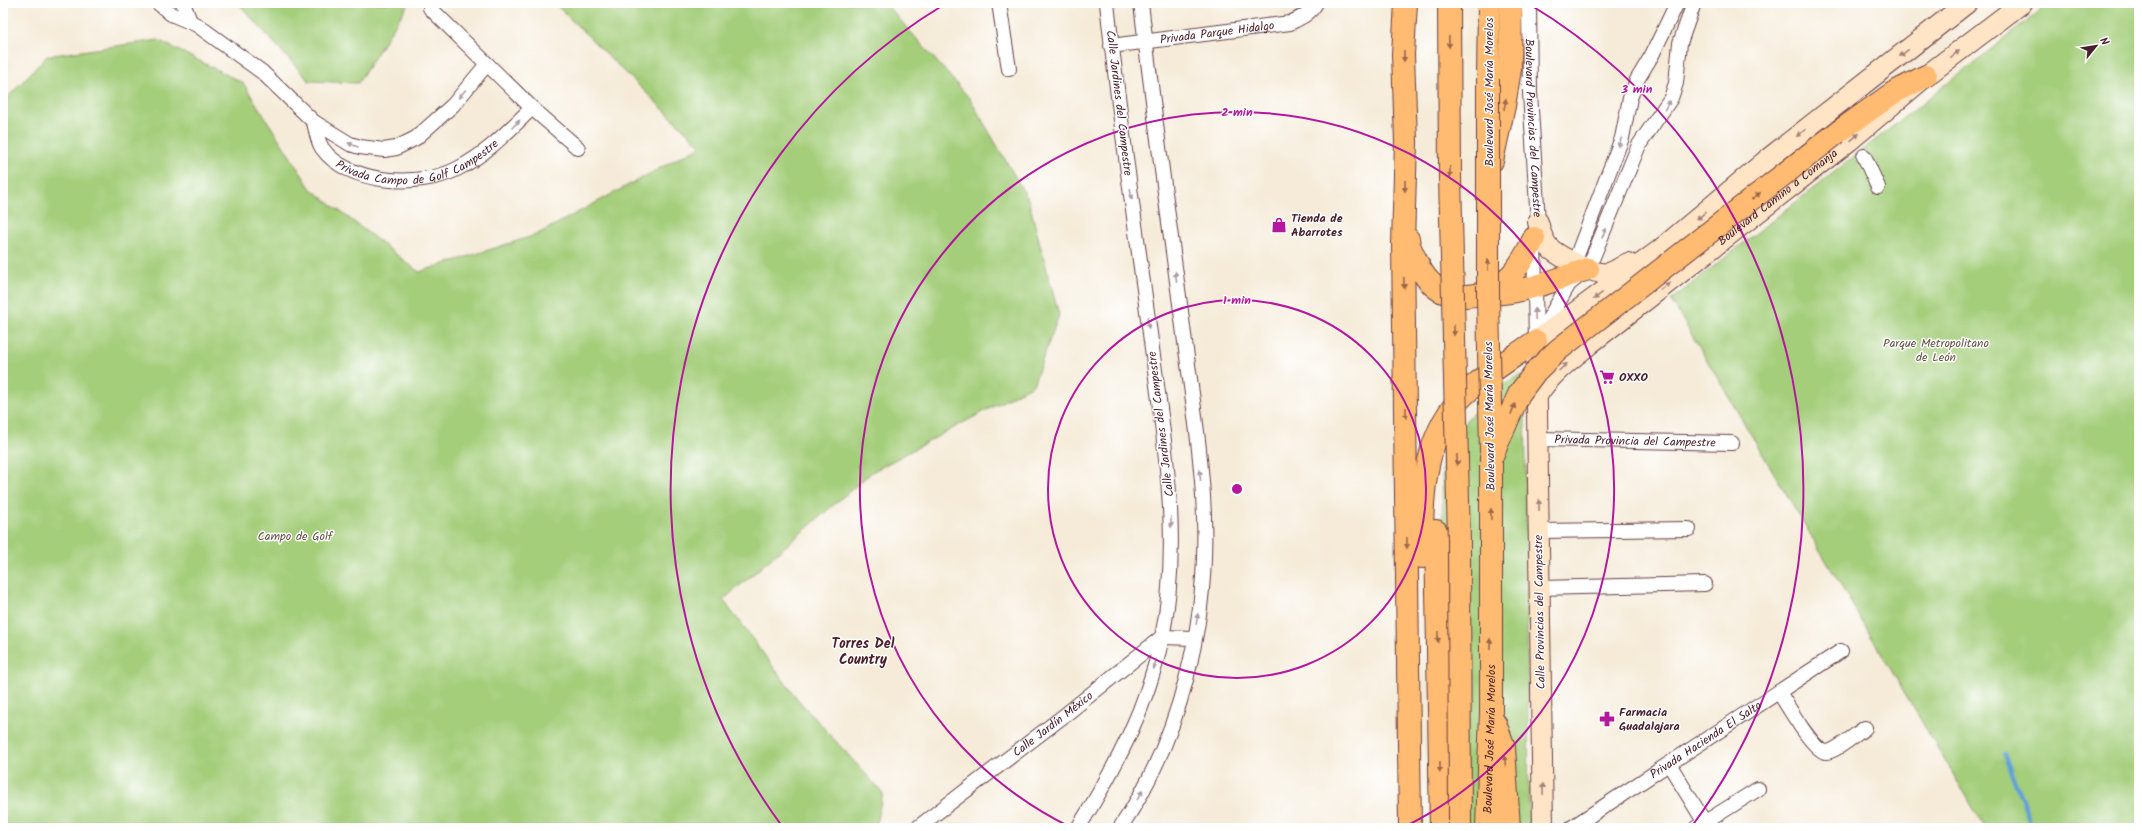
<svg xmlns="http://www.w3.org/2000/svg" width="2142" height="831" viewBox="0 0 2142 831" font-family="Kalam,sans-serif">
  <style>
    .green { fill: #a4ce7a; stroke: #777652 }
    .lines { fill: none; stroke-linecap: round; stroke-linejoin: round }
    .stream { stroke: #64a1d5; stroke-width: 4.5 }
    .street-casing { stroke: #643e45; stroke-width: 16 }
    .secondary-casing { stroke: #643e45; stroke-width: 22 }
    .primary-casing { stroke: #643e45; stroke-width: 24 }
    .street { stroke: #fff; stroke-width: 14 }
    .secondary { stroke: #ffe4c6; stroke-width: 20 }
    .primary { stroke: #ffbb71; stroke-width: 22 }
    .primary-bridge-casing { stroke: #643e45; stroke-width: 24; stroke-linecap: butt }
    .primary-bridge { stroke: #ffbb71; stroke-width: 22 }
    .oneway { fill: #9b654a }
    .oneway2 { fill: #a48278 }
    .oneway3 { fill: #ae9aa0 }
    .ring { fill: none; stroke: #b5179e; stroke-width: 2 }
    .labels { text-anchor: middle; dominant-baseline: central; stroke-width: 3; stroke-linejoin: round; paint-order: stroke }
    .street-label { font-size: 12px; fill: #4a1f2b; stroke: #fff }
    .poi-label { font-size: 12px; font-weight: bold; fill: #4a1f2b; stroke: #fff; text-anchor: start }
    .park-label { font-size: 12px; fill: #655443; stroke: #fff }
    .quarter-label { font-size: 14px; font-weight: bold; fill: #4a1f2b; stroke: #fff }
    .centre { fill: #b5179e; stroke: #fff; stroke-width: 2 }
    .ring-label { font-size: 12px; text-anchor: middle; font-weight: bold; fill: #b5179e; stroke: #fff; stroke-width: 3; stroke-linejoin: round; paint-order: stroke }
  </style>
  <rect width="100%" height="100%" fill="#fff"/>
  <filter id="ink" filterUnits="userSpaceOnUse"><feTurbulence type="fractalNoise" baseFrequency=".025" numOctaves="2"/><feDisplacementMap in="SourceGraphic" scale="8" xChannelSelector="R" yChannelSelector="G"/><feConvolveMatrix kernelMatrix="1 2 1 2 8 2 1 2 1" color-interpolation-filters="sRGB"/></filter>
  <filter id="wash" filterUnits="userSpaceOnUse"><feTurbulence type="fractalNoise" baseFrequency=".012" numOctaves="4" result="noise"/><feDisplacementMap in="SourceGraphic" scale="16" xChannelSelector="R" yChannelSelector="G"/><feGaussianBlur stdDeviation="0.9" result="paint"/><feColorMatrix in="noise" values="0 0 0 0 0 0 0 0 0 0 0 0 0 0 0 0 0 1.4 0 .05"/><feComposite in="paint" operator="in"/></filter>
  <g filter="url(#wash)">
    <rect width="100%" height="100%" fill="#f5ebd8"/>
    <path class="green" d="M 238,3 L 409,3 L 358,83 L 309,81 Z
      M 554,3 L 885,3 L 970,99 L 1028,199 L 1059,315 L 1033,385 L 872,472 L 723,600 L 799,701 L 883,793 L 875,828 L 3,828 L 3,102 L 47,56 L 158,40 L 243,83 L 311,189 L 419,272 L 536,235 L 701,146 Z
      M 2050,3 L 2139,3 L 2139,828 L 1985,828 L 1671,300 Z
      M 1522,375 L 1525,380 L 1529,828 L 1431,828 L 1445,765 L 1442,449 C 1456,430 1500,381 1522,375 Z"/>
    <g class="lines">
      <path class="stream" d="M 2004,754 L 2033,828"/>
    </g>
  </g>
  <g filter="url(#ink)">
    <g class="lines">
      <g class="street-casing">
        <g id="street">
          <path d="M 158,3 L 171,14 L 197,25 L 262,72 L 314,122 L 350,144 L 360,147 L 384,150 L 396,148 L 416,138 L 453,105 L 487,64"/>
          <path d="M 183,3 L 190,21"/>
          <path d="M 999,3 L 1009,69"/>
          <path id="s1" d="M 1529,3 L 1530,93 L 1538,222 L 1534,238 L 1536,341"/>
          <path d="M 430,8 L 532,108 L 578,148"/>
          <path id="s2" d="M 1111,46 L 1290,23 C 1300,18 1310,14 1316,3"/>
          <path id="s3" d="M 314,122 C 316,130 317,140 322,148 C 348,185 420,188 457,169 C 487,154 508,131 532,108"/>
          <path d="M 1864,156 L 1878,187"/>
          <path d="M 1571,271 L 1622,138 L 1630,98 L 1637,80 L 1652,55 L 1677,3"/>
          <path d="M 1540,334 L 1569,284 L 1588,269 L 1639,145 L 1671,98 L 1676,83 L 1680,43 L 1694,3"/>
          <path id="s4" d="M 1538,439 L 1732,443"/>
          <path d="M 1539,531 L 1689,529"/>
          <path d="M 1540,588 L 1705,584"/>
          <path d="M 1779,692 C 1786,703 1814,752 1826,752 C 1835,752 1856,734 1865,728"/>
          <path d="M 1669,764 L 1705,823"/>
          <path id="s5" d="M 917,828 L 1065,715 L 1162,637 L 1194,638"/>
          <path d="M 1078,828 C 1115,769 1147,708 1162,638 C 1182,539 1164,440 1151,341 C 1136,229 1119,116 1107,3"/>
          <path d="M 1120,828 C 1180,740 1208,624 1204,517 C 1202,452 1190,384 1182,319 C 1168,214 1153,108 1141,3"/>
          <path id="s6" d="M 1571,828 L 1841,651"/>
          <path d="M 1696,828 L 1758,789"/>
        </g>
      </g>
      <g class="secondary-casing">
        <g id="secondary">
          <path d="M 1538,222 C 1541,232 1543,243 1552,250 C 1561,257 1594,275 1606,273 C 1614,273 1620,267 1628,263"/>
          <path id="s7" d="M 1537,396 C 1550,374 1572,359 1591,343 L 1849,141 L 1926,76 L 2022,3"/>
          <path d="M 1543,828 L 1536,341 L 1661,249 L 1769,158 L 1967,3"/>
        </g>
      </g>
      <g class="primary-casing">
        <g id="primary">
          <path d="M 1406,3 L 1403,54 L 1406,141 L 1403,243 L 1410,828"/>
          <path d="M 1488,79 L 1489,3"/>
          <path d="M 1837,133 L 1893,93 L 1926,76"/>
          <path d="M 1492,161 L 1504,106 L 1510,69 L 1511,3"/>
          <path d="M 1408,239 C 1409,248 1413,254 1417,262 C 1420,269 1424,276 1430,282 C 1445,300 1475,299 1495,288 C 1513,278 1526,256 1534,238"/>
          <path d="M 1487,294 C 1521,294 1556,280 1588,269"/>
          <path d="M 1436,531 L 1441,828"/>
          <path d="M 1422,557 C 1422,504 1421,442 1459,400 C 1480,377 1511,359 1536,341"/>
          <path d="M 1495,723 L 1504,747 L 1509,828"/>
          <path id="s8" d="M 1487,828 L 1491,711 L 1491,458"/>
        </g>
      </g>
      <use href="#street" class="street"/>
      <use href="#secondary" class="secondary"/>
      <use href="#primary" class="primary"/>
      <g class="primary-bridge-casing">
        <path id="primary-bridge" d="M 1449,3 L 1450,177 L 1459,541 L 1460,828
          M 1488,79 L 1488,297 L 1491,453
          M 1491,458 L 1519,394 L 1536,371 L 1558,350 L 1837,133"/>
      </g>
      <use href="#primary-bridge" class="primary-bridge"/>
    </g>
    <defs><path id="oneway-solid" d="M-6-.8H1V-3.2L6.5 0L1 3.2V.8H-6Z"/></defs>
    <g class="oneway">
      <use href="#oneway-solid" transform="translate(1449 42) rotate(89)"/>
      <use href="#oneway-solid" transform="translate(1404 56) rotate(90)"/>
      <use href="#oneway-solid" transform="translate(1505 104) rotate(-80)"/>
      <use href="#oneway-solid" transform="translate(1450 172) rotate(89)"/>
      <use href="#oneway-solid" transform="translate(1405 186) rotate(91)"/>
      <use href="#oneway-solid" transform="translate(1756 196) rotate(-38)"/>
      <use href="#oneway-solid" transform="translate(1488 265) rotate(-90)"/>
      <use href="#oneway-solid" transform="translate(1404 283) rotate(89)"/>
      <use href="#oneway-solid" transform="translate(1454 330) rotate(89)"/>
      <use href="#oneway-solid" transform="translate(1513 409) rotate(-69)"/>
      <use href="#oneway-solid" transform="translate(1406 413) rotate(89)"/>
      <use href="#oneway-solid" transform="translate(1457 460) rotate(89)"/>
      <use href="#oneway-solid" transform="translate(1491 514) rotate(-90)"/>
      <use href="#oneway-solid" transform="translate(1407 543) rotate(90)"/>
      <use href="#oneway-solid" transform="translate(1438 637) rotate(89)"/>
      <use href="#oneway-solid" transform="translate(1490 644) rotate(-90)"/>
      <use href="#oneway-solid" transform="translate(1505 761) rotate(-96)"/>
      <use href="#oneway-solid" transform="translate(1440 767) rotate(89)"/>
    </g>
    <g class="oneway2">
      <use href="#oneway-solid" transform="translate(1904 53) rotate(142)"/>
      <use href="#oneway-solid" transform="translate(1955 54) rotate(-37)"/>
      <use href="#oneway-solid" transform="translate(1801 133) rotate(142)"/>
      <use href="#oneway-solid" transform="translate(1855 137) rotate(-41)"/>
      <use href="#oneway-solid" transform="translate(1701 216) rotate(140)"/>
      <use href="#oneway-solid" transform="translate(1665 286) rotate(-37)"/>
      <use href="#oneway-solid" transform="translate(1598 296) rotate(143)"/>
      <use href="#oneway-solid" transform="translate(1563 367) rotate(-42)"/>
      <use href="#oneway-solid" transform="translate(1539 505) rotate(-91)"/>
      <use href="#oneway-solid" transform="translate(1543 789) rotate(-91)"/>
    </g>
    <g class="oneway3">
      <use href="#oneway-solid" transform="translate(462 94) rotate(130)"/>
      <use href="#oneway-solid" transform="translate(1667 105) rotate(-62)"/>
      <use href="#oneway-solid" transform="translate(516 124) rotate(-45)"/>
      <use href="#oneway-solid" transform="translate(1620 142) rotate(110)"/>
      <use href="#oneway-solid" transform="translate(353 145) rotate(-158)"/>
      <use href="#oneway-solid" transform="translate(1131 194) rotate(82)"/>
      <use href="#oneway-solid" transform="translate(1604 233) rotate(-68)"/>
      <use href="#oneway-solid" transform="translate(1176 277) rotate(-97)"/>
      <use href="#oneway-solid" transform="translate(1535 314) rotate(-92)"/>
      <use href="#oneway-solid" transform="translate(1148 323) rotate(82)"/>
      <use href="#oneway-solid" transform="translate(1200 475) rotate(-96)"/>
      <use href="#oneway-solid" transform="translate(1171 522) rotate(89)"/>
      <use href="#oneway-solid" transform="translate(1197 619) rotate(-81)"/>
      <use href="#oneway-solid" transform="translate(1155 664) rotate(104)"/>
      <use href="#oneway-solid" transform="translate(1140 795) rotate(-60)"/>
    </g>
  </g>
  <g class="ring">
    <circle cx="1237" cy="489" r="189"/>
    <path d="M1072 828A377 377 0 1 1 1402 828"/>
    <path d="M782 826A566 566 0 0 1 945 4M1529 4A566 566 0 0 1 1692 826"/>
  </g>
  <defs>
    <g id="shop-bare" transform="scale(1.2)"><path d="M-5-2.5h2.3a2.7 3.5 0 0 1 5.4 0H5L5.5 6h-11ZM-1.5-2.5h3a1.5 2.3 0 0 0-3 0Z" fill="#b5179e" stroke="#fff" stroke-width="2.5" paint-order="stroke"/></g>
    <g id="supermarket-bare" transform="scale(1.2)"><path d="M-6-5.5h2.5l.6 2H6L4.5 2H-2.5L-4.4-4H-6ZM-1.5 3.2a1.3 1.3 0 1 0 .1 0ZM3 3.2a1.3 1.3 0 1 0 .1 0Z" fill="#b5179e" stroke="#fff" stroke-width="2.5" paint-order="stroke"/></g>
    <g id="pharmacy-bare" transform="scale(1.2)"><path d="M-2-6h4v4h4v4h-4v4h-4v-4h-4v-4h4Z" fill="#b5179e" stroke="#fff" stroke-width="2.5" paint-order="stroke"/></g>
  </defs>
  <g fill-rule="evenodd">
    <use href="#shop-bare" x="1279" y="225"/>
    <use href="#supermarket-bare" x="1607" y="377"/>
    <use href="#pharmacy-bare" x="1607" y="719"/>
  </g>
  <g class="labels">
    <g class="street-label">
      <text stroke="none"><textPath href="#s2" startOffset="107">Privada Parque Hidalgo</textPath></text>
      <text transform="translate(1489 92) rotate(-90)">Boulevard José María Morelos</text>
      <text transform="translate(1119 103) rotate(83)">Calle Jardines del Campestre</text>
      <text stroke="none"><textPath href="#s1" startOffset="125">Boulevard Provincias del Campestre</textPath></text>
      <text stroke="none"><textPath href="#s3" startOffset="135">Privada Campo de Golf Campestre</textPath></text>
      <text stroke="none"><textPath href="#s7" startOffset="313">Boulevard Camino a Comanja</textPath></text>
      <text transform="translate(1490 416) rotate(-91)">Boulevard José María Morelos</text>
      <text transform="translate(1161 424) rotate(-97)">Calle Jardines del Campestre</text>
      <text stroke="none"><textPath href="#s4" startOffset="97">Privada Provincia del Campestre</textPath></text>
      <text transform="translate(1540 612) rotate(-91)">Calle Provincias del Campestre</text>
      <text stroke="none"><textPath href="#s5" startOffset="171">Calle Jardín México</textPath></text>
      <text stroke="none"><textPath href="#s8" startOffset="89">Boulevard José María Morelos</textPath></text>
      <text stroke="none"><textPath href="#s6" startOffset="161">Privada Hacienda El Salto</textPath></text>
    </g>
    <g class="poi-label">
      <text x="1291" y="218">Tienda de<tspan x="1291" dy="14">Abarrotes</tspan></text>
      <text x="1619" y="377">OXXO</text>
      <text x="1619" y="712">Farmacia<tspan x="1619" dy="14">Guadalajara</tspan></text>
    </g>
    <g class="park-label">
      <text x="1936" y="343">Parque Metropolitano<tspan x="1936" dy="14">de León</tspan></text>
      <text x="295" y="536">Campo de Golf</text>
    </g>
    <g class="quarter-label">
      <text x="863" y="644">Torres Del<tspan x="863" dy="16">Country</tspan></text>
    </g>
  </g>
  <circle cx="1237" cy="489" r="6" class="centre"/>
  <g class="ring-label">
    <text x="1637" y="93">3 min</text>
    <text x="1237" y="116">2 min</text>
    <text x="1237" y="304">1 min</text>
  </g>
  <rect width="2142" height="831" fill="none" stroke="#fff" stroke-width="16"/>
  <g transform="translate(2096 46) rotate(60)" stroke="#ffffff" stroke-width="3" paint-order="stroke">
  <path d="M0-3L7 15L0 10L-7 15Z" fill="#4a1f2b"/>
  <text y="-6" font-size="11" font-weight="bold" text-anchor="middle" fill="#4a1f2b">N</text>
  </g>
</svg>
